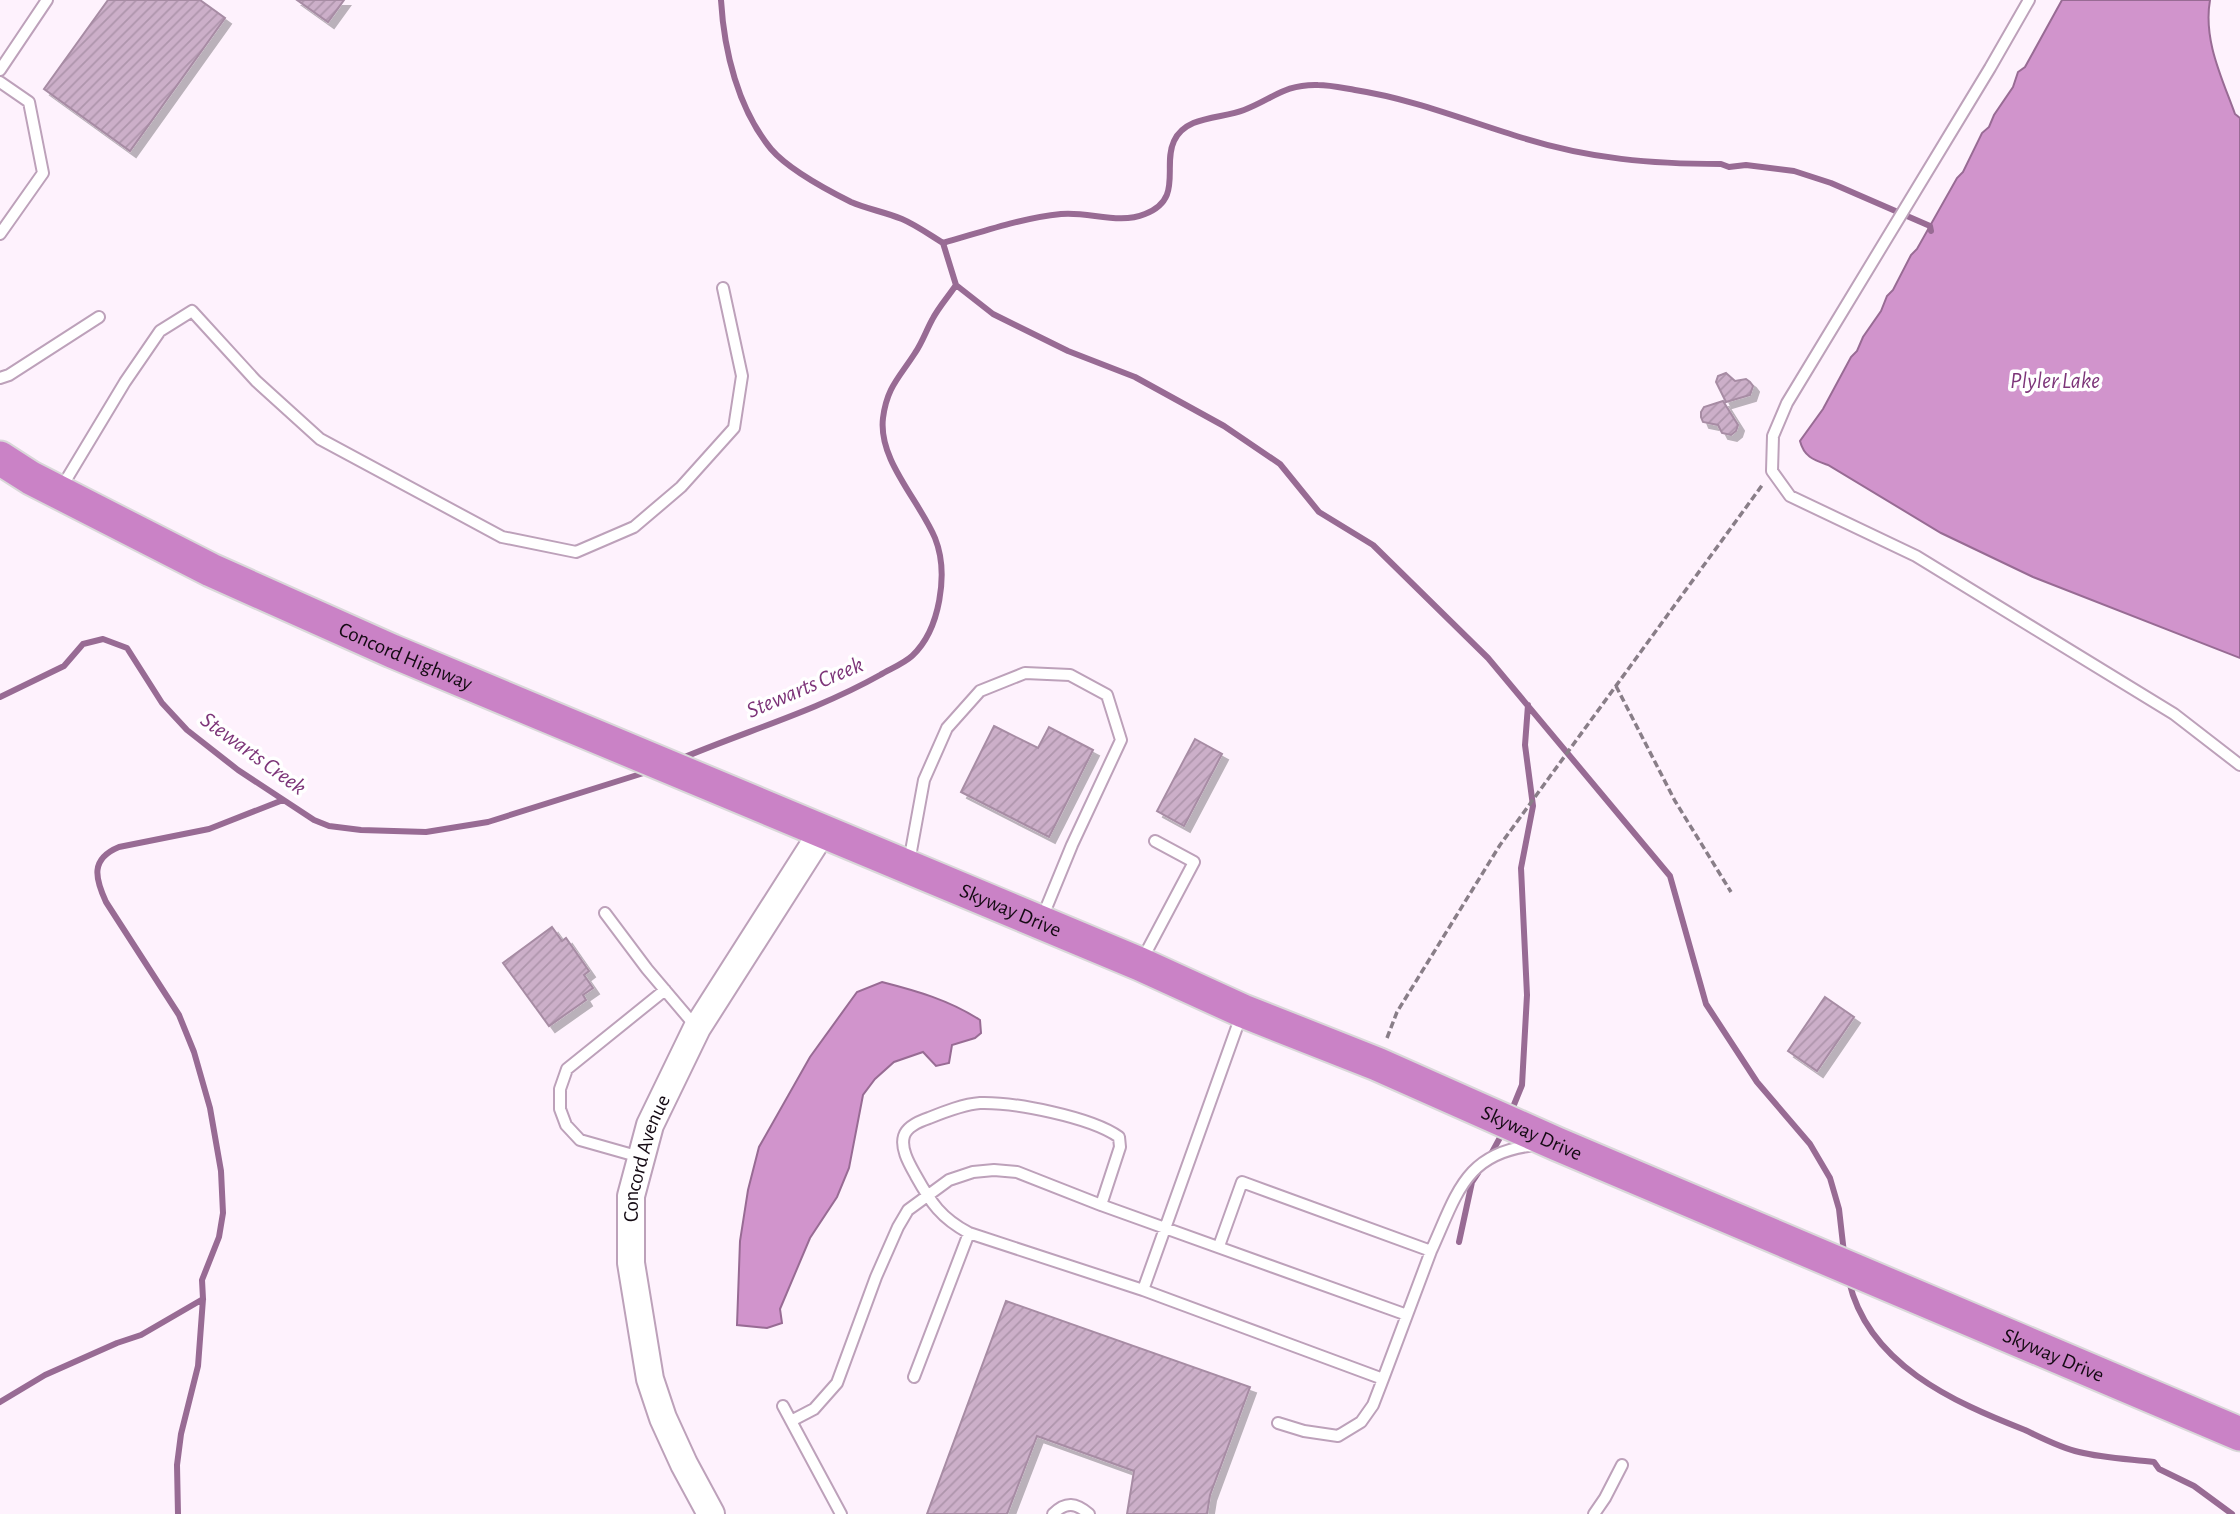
<svg xmlns="http://www.w3.org/2000/svg" width="2240" height="1514" viewBox="0 0 2240 1514" font-family="'Alegreya Sans',sans-serif">
  <style>
    .water { fill: #d194cc; stroke: #986b94; stroke-width: 2 }
    .lines { fill: none; stroke-linecap: round; stroke-linejoin: round }
    .stream { stroke: #986b94; stroke-width: 6 }
    .building { fill: url(#building-hatch); stroke: #a78ca4; stroke-width: 2; filter: url(#shadow) }
    .service-casing { stroke: #bda1ba; stroke-width: 14 }
    .tertiary-casing { stroke: #bda1ba; stroke-width: 30 }
    .trunk-casing { stroke: #d9d8d9; stroke-width: 37 }
    .path { stroke: #897e88; stroke-width: 3.5; stroke-dasharray: 7 3.5; stroke-linecap: butt }
    .service { stroke: #fff; stroke-width: 10 }
    .tertiary { stroke: #fff; stroke-width: 26 }
    .trunk { stroke: #ca82c6; stroke-width: 33 }
    .labels { text-anchor: middle; dominant-baseline: central; stroke-width: 7; stroke-linejoin: round; paint-order: stroke }
    .street-label { font-size: 21px; fill: #140a13; stroke: #fff }
    .water-label { font-size: 23px; font-style: italic; fill: #7d3579; stroke: #fff }
  </style>
  <defs>
    <pattern id="building-hatch" width="6" height="6" patternUnits="userSpaceOnUse" patternTransform="scale(1.75)"><rect width="6" height="6" fill="#ccafc9"/><path d="M-1 1l2-2M0 6l6-6M5 7l2-2" fill="none" stroke="#ae95ac"/></pattern>
    <filter id="shadow"><feDropShadow dx="6" dy="6" stdDeviation="0" flood-color="#0004"/></filter>
  </defs>
  <rect width="100%" height="100%" fill="#fef2fd"/>
  <path class="water" d="M 2062,0 L 2210,0 C 2203,40 2222,78 2235,114 L 2240,118 L 2240,658 L 2033,577 L 1941,533 L 1828,465 C 1814,460 1804,457 1800,441 L 1823,409 L 1851,357 L 1857,351 L 1863,337 L 1881,311 L 1887,296 L 1893,290 L 1911,255 L 1917,249 L 1957,178 L 1963,172 L 1982,133 L 1989,127 L 1994,115 L 2013,87 L 2018,72 L 2025,67 Z
    M 882,982 C 917,991 949,1000 980,1020 L 981,1033 L 975,1038 L 952,1045 L 949,1063 L 936,1066 L 923,1052 L 894,1062 L 875,1079 L 863,1095 L 849,1168 L 837,1197 L 810,1238 L 780,1309 L 782,1323 L 767,1328 L 737,1325 L 740,1241 L 748,1190 L 759,1147 L 810,1057 L 857,992 Z"/>
  <g class="lines">
    <path class="stream" d="M 943,243 C 982,232 1021,218 1061,214 C 1088,211 1119,225 1145,214 C 1184,199 1162,166 1174,141 C 1186,115 1222,119 1244,110 C 1273,99 1284,84 1318,85 C 1330,85 1343,88 1355,90 C 1413,99 1467,121 1523,138 C 1591,159 1651,164 1721,164 L 1729,167 L 1746,165 L 1794,171 L 1831,183 L 1930,226 L 1931,231
      M 956,285 L 993,314 L 1068,351 L 1135,377 L 1224,426 L 1280,464 L 1319,512 L 1373,545 L 1488,658 L 1670,876 L 1706,1004 L 1757,1082 L 1810,1144 L 1830,1178 L 1839,1209 L 1844,1253
      M 0,697 L 64,666 L 83,644 L 103,639 L 127,648 L 162,703 L 187,730 L 238,770 L 314,820 L 329,826 L 361,830 L 426,832 L 488,822 L 650,771
      M 680,759 C 746,731 816,711 880,675 C 890,669 903,664 912,656 C 940,630 949,573 935,538 C 919,500 878,460 883,418 C 887,387 899,378 915,353 C 922,343 926,331 932,320 C 938,308 948,297 956,285 L 943,243 C 930,235 916,225 902,219 C 885,212 867,209 851,202 C 827,190 789,170 771,149 C 738,109 724,51 721,0
      M 1511,1112 L 1522,1085 L 1527,995 L 1521,868 L 1533,806 L 1525,745 L 1528,705
      M 1490,1156 L 1503,1132
      M 1459,1242 L 1472,1182 L 1478,1173
      M 1849,1281 C 1868,1364 1953,1402 2025,1430 C 2042,1438 2061,1448 2079,1452 C 2103,1458 2129,1459 2154,1462 L 2159,1469 L 2194,1486 L 2232,1514
      M 0,1402 L 45,1375 L 117,1343 L 141,1335 L 203,1299
      M 178,1514 L 177,1465 L 181,1434 L 198,1366 L 203,1299 L 202,1280 L 219,1237 L 223,1213 L 221,1171 L 210,1108 L 194,1052 L 179,1015 L 106,902 C 95,878 90,859 119,847 L 209,829 L 283,800"/>
  </g>
  <path class="building" d="M 108,0 L 200,0 L 225,18 L 130,151 L 44,89 Z
    M 297,0 L 344,0 L 328,22 Z
    M 1726,373 L 1735,381 L 1746,379 L 1750,382 L 1753,386 L 1750,395 L 1726,402 L 1716,382 L 1718,376 Z
    M 1723,401 L 1738,425 L 1736,431 L 1731,435 L 1722,433 L 1718,425 L 1703,422 L 1701,417 L 1701,412 L 1704,407 Z
    M 994,726 L 1038,748 L 1049,727 L 1093,750 L 1049,837 L 961,792 Z
    M 1195,739 L 1222,754 L 1184,826 L 1157,811 Z
    M 552,927 L 562,941 L 566,938 L 589,971 L 584,975 L 593,988 L 583,995 L 586,1000 L 549,1026 L 503,963 Z
    M 1825,997 L 1854,1017 L 1817,1071 L 1788,1051 Z
    M 1006,1301 L 1250,1387 L 1210,1495 L 1207,1514 L 1127,1514 L 1134,1471 L 1037,1436 L 1007,1514 L 927,1514 Z"/>
  <g class="lines">
    <g class="service-casing">
      <path id="service" d="M 2029,0 L 1990,68 L 1787,403 L 1773,436 L 1772,471 L 1790,496 L 1916,556 L 2174,714 L 2240,765
        M 0,70 L 47,0
        M 0,82 L 29,102 L 43,173 L 0,234
        M 0,378 L 9,375 L 99,317
        M 60,490 L 125,382 L 160,331 L 192,311 L 256,381 L 320,439 L 502,537 L 576,552 L 634,527 L 681,487 L 734,428 L 742,376 L 723,288
        M 909,862 L 924,780 L 947,728 L 980,691 L 1025,673 L 1070,675 L 1107,695 L 1121,740 L 1072,845 L 1042,918
        M 605,913 L 647,969 L 697,1028
        M 1141,962 L 1194,862 L 1155,841
        M 640,1157 L 580,1140 L 566,1125 L 560,1109 L 560,1089 L 567,1069 L 665,990
        M 1219,1246 L 1242,1182 L 1431,1251 L 1383,1379 L 1143,1290 L 1242,1013
        M 1431,1251 C 1457,1194 1465,1151 1537,1145
        M 1143,1290 L 969,1233 C 941,1218 931,1203 916,1176 C 910,1165 900,1149 904,1136 C 907,1126 920,1121 929,1118 C 944,1112 964,1104 980,1103 C 1014,1102 1091,1117 1119,1137 L 1120,1147 L 1101,1205 L 1407,1315
        M 914,1377 L 969,1233
        M 783,1406 L 841,1514
        M 791,1421 L 814,1409 L 837,1383 L 876,1277 L 898,1227 L 908,1210 L 949,1180 L 973,1172 L 994,1170 L 1017,1172 L 1101,1205
        M 1278,1423 L 1304,1431 L 1338,1436 L 1361,1422 L 1373,1405 L 1383,1379
        M 1053,1514 C 1066,1501 1076,1503 1089,1514
        M 1594,1514 L 1605,1498 L 1622,1465"/>
    </g>
    <g class="tertiary-casing">
      <g id="tertiary">
        <path id="s1" d="M 711,1514 L 684,1464 L 663,1418 L 650,1379 L 631,1263 L 631,1196 L 650,1125 L 697,1028 L 822,832"/>
      </g>
    </g>
    <g class="trunk-casing">
      <g id="trunk">
        <path id="s2" d="M 0,458 L 31,478 L 211,570 L 392,651 L 1140,964 L 1243,1011 L 1377,1064 L 1557,1144 L 2240,1434"/>
      </g>
    </g>
    <path class="path" d="M 1616,686 L 1675,801 L 1731,892
      M 1387,1038 L 1397,1012 L 1500,845 L 1763,484"/>
    <use href="#service" class="service"/>
    <use href="#tertiary" class="tertiary"/>
    <use href="#trunk" class="trunk"/>
  </g>
  <g class="labels">
    <g class="street-label">
      <text stroke="none"><textPath href="#s2" startOffset="452">Concord Highway</textPath></text>
      <text stroke="none"><textPath href="#s2" startOffset="1108">Skyway Drive</textPath></text>
      <text stroke="none"><textPath href="#s2" startOffset="1675">Skyway Drive</textPath></text>
      <text stroke="none"><textPath href="#s1" startOffset="373">Concord Avenue</textPath></text>
      <text stroke="none"><textPath href="#s2" startOffset="2242">Skyway Drive</textPath></text>
    </g>
    <g class="water-label">
      <text x="2055" y="381">Plyler Lake</text>
      <text transform="translate(805 688) rotate(-23)">Stewarts Creek</text>
      <text transform="translate(253 754) rotate(36)">Stewarts Creek</text>
    </g>
  </g>
</svg>
